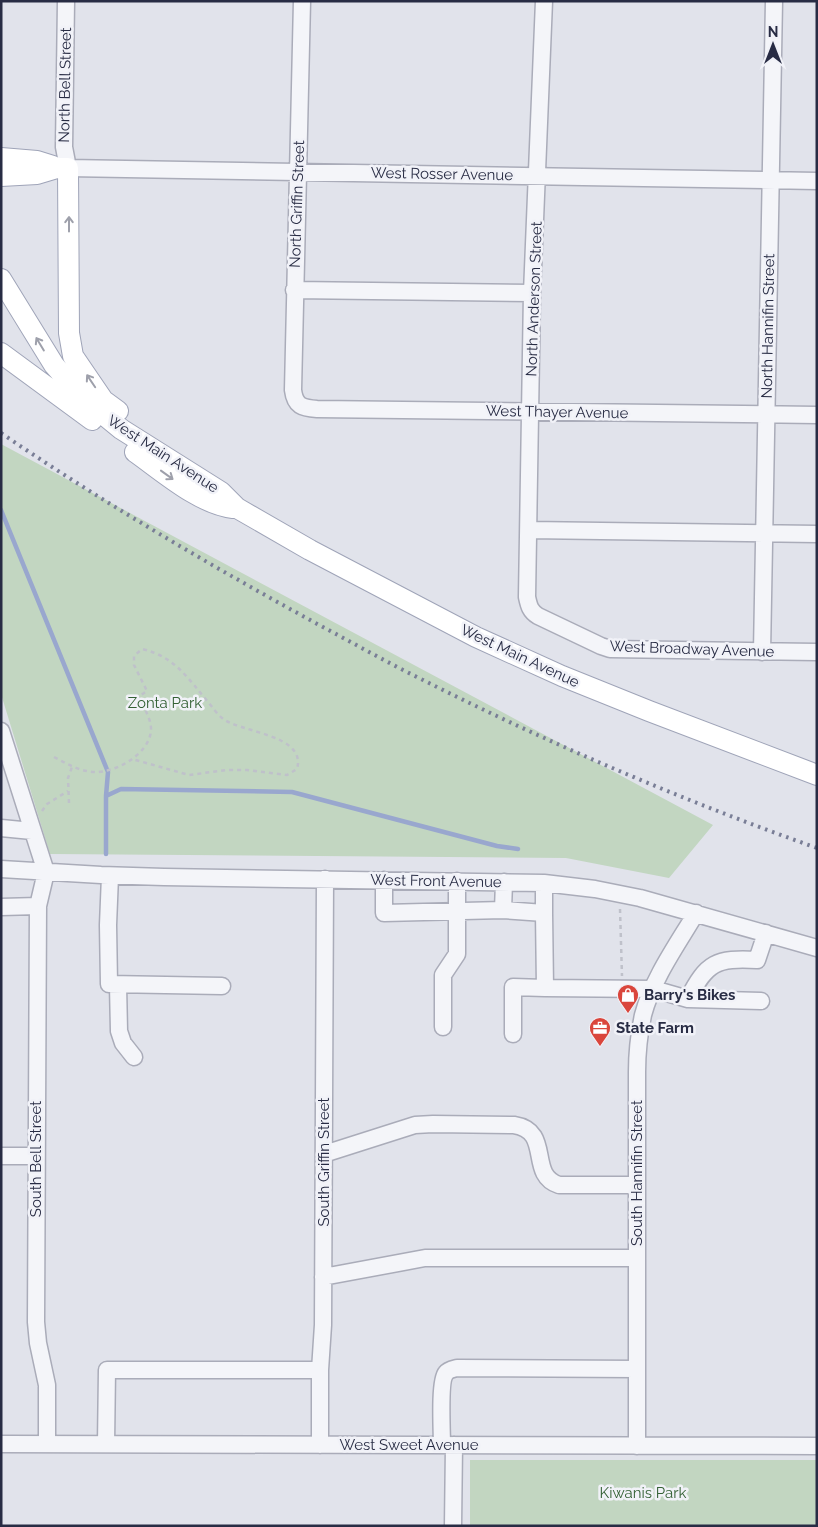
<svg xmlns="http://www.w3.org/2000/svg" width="818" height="1527" viewBox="0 0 818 1527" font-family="Raleway,sans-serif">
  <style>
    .green { fill: #c2d6c1 }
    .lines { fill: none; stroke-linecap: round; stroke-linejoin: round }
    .stream { stroke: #99a7ce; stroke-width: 4.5 }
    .minor-casing { stroke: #aaacb9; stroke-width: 19 }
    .major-casing { stroke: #9fa4b8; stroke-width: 22 }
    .path { stroke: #bfc1ca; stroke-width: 2.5; stroke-dasharray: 4 4; stroke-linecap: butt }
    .minor { stroke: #f4f5f9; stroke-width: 16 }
    .major { stroke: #fff; stroke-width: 20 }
    .rail { stroke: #797e96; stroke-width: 4; stroke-dasharray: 2.5 5; stroke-linecap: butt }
    .oneway { stroke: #9ea0ab }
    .labels { text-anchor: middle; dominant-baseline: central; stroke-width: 5; stroke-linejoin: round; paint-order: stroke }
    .street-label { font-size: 15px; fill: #282c44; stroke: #f1f2f8 }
    .park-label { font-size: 15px; fill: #346135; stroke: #f1f2f8 }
    .poi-label { font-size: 15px; font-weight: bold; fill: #282c44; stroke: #f1f2f8; text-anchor: start }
  </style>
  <rect width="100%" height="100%" fill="#e1e3eb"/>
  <path class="green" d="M 1,444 L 713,825 L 669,878 L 566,858 L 50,854 L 1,694 Z
    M 470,1460 L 817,1460 L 817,1526 L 470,1526 Z"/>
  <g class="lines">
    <path class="stream" d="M 1,510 L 108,772 L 106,796
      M 106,854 L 106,796 L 121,789 L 292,792 L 497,846 L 518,849"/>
    <g class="minor-casing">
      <path id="minor" d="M 66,1 L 64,147 L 68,168 L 817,181
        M 302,1 L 293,390 C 295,406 302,408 317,409 L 817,415
        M 544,1 L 532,293 L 527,597 C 529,606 530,611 538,616 L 601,646 L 610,649 L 817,652
        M 294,290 L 532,293
        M 529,530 L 817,534
        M 762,652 L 774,1
        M 1,731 L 46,872
        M 1,828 L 32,831
        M 1,869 L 101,875 L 164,877 L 544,883 L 595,889 L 640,898 L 817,948
        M 46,872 L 38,906 L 36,1322 L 38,1343 L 47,1385 L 47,1444
        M 110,876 L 108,925 L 109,984 L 222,986
        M 384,880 L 384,913 L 503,910 L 504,882
        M 1,907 L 38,906
        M 503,910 L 544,913 L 544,883
        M 544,913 L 545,988 L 653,989 L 688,999 L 761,1001
        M 118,985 L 119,1031 L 123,1043 L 134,1057
        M 688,999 C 707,962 716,958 757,960 L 766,933
        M 443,1027 L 443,975 L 457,954 L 457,881
        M 513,1034 L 513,987 L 545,988
        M 324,1154 L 415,1125 L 433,1124 L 514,1125 C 553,1131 527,1175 559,1185 L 637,1185
        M 1,1156 L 36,1156
        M 323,1277 L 425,1258 L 637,1258
        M 1,1444 L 817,1446
        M 106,1444 L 107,1370 L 320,1370
        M 320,1445 L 320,1370 L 323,1325 L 325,879
        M 442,1445 C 442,1433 439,1381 446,1373 C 448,1370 453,1369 457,1368 L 637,1369
        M 637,1446 L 637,1072 C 637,1053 639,1034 643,1015 C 653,978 677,945 696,913
        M 453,1526 L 454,1445"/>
    </g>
    <g class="major-casing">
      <path id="major" d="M 1,158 L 37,161 L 53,166
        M 1,176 L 37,174 L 57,168 L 68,168 L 69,333 L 73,356 L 103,400 L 118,411
        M 1,279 L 54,365 L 82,397 L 121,429 L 221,492 L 237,508 L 310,550 L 476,637 L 562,676 L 649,711 L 817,775
        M 1,353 L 92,420
        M 135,452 C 162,471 199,504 233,508"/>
    </g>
    <path class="path" d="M 54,757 C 67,764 79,771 94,772 C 116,773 151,753 151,729 C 151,718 143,706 138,697 L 147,691 L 134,665 L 134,656 L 142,649 C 176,657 188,679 209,703 C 213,708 217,714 222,718 C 240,733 307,734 297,769 L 287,775 L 247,770 L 227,770 L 189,775 L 132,759
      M 69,803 L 68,778 L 72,767
      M 42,811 L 47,804 L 68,791
      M 620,909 L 622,976"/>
    <use href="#minor" class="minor"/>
    <use href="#major" class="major"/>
    <path class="rail" d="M 1,433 C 104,503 211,566 321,626 C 355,644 388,663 423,680 C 550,744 682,800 817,848"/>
  </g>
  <defs><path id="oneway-shaft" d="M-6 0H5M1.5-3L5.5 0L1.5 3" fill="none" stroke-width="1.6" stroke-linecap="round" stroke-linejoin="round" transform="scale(1.25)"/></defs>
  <g class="oneway">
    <use href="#oneway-shaft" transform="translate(69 224) rotate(-90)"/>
    <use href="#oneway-shaft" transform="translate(40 344) rotate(-121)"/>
    <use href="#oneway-shaft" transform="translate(91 381) rotate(-124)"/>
    <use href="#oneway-shaft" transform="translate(167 475) rotate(36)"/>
  </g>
  <defs>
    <g id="shop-pin" transform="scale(1.125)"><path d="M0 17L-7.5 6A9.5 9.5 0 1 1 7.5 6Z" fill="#da463c" stroke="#f1f2f8"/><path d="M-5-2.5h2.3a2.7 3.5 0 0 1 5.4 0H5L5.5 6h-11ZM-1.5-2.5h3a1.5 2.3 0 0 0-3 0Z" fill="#fff"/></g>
    <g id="office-pin" transform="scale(1.125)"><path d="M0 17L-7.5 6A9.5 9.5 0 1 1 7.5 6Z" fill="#da463c" stroke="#f1f2f8"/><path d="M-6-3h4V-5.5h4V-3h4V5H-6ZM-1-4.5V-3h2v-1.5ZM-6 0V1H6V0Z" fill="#fff"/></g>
  </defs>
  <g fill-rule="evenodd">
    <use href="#shop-pin" x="628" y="995"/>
    <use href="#office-pin" x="600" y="1028"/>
  </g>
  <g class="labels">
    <g class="street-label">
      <text transform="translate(65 85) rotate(-89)">North Bell Street</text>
      <text transform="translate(442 174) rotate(1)">West Rosser Avenue</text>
      <text transform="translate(297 204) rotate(-88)">North Griffin Street</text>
      <text transform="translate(534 299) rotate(-88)">North Anderson Street</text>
      <text transform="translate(768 326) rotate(-89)">North Hannifin Street</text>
      <text transform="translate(557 412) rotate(1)">West Thayer Avenue</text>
      <text transform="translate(163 454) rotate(33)">West Main Avenue</text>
      <text transform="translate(692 649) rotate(2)">West Broadway Avenue</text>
      <text transform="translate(520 656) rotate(25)">West Main Avenue</text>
      <text transform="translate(436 881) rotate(1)">West Front Avenue</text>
      <text transform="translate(36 1159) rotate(-90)">South Bell Street</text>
      <text transform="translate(324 1162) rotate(-90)">South Griffin Street</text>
      <text transform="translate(637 1173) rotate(-90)">South Hannifin Street</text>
      <text x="409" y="1445">West Sweet Avenue</text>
    </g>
    <g class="park-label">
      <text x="165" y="703">Zonta Park</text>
      <text x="643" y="1493">Kiwanis Park</text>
    </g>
    <g class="poi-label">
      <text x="644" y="995">Barry's Bikes</text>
      <text x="616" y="1028">State Farm</text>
    </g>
  </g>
  <rect width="818" height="1527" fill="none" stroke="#282c44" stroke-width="5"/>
  <g transform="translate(773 45)" stroke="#f1f2f8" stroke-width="4" paint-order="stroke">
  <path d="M0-4L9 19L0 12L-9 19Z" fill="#282c44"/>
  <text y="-8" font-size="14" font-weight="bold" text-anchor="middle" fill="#282c44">N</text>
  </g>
</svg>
